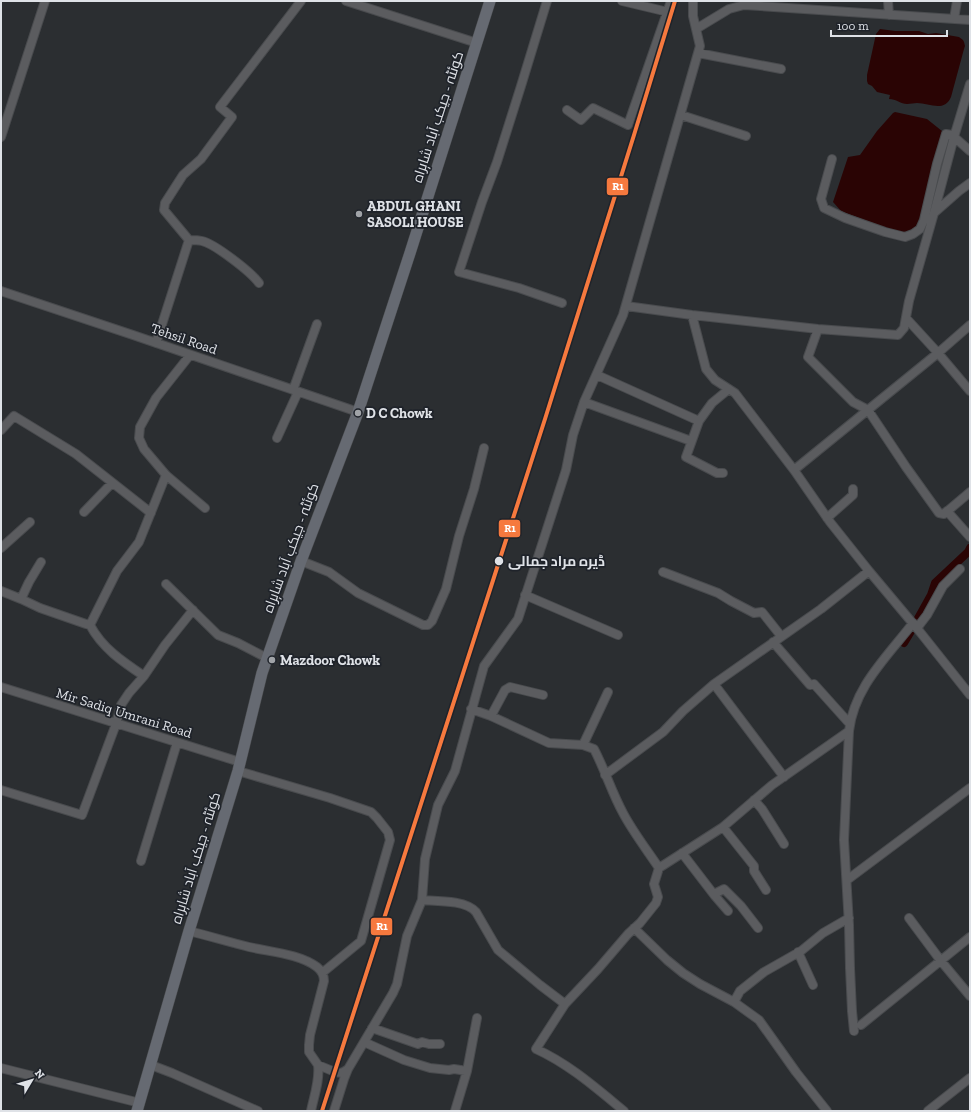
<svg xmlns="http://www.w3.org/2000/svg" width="971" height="1112" viewBox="0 0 971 1112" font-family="'Zilla Slab',Cairo,serif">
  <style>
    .water { fill: #2a0404 }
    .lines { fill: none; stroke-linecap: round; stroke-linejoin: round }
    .canal { stroke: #2a0404; stroke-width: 8 }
    .minor-casing { stroke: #494b4e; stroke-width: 10 }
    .highway-casing { stroke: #494b4e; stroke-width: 12 }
    .minor { stroke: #5b5c5f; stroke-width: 8 }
    .highway { stroke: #666a72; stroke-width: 11 }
    .rail-1-casing { stroke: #1f232a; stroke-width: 7 }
    .rail-1 { stroke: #f6793e; stroke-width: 4 }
    .poi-dot { fill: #a0a3a7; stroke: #1f232a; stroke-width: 1.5 }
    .stop-dot { fill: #dfe2e7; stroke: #1f232a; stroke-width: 1.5 }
    .labels { text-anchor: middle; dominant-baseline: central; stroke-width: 3.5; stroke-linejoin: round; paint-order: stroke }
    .street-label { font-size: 14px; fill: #dfe2e7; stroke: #1f232a }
    .poi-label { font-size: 14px; font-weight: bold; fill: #dfe2e7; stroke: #1f232a; text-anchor: start }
    .stop-label { font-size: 14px; font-weight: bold; fill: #dfe2e7; stroke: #1f232a; text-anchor: start }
    .line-badge { stroke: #1f232a; stroke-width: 1.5 }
    .badge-label { font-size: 11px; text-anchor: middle; font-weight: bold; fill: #fff }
  </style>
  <rect width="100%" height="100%" fill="#2b2e31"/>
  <path class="water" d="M 880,29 L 895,31 L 919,31 L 928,34 L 936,33 L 959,37 L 963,40 L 964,42 L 965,46 L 964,49 L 951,97 C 944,113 929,103 917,103 C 914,103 911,104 907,104 C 901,104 896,99 889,99 L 890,95 L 877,92 L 872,86 L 868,84 L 867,81 L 867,75 L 876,34 Z
    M 895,112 L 927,119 L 942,131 L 931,176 L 917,229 L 906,233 L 885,228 L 841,211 L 833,202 L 848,157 L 860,155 L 877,131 L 893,113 Z"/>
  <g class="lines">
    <path class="canal" d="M 916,622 L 931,595 L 935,583 L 968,552 L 970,548
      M 904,643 L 913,628"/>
    <g class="minor-casing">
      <path id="minor" d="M 346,1 L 477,43
        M 547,1 L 521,86 L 497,162 L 482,202 L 459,272 L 519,288 L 562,303
        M 622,1 L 668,12
        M 888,1 L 889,15
        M 954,19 L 957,1
        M 696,29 L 729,9 L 744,5 L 970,20
        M 698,53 L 781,69
        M 567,110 L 581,120 L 593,108 L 628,125 L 671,1
        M 681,115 L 746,136
        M 1,137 L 45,1
        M 832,159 L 821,199 L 824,208 L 845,218 L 885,232 L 905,237 L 913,234 L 920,229 L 924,220 L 937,164 L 946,134 L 952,135 L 970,151
        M 934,213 L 959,191 L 970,183
        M 189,240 C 193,240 198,240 202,241 C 215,244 251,272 259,283
        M 1,291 L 133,335 L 358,412
        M 626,306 L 692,315 L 818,329 L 898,335 L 904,328 L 909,301 L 934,213 L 954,137 L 970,84
        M 692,315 L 706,369 L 715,380 L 735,393 L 794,470 L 830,522 L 869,571 L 920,632 L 970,695
        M 906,318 L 938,353 L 970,391
        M 818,329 L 808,357 L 853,402 L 868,410 L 906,467 L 939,513 L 944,514 L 970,492
        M 156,343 L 189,240 L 164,210 L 165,203 L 183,175 L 201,159 L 232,117 L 220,107 L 301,1
        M 190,355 L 156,398 L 140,427 L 139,438 L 144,449 L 166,475 L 205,508
        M 597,375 L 699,421
        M 293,390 L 317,324
        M 584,402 L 691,441
        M 1,430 L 14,416 L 76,454 L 151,513
        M 277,438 L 298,392
        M 794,470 L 938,353 L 970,325
        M 723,473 L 717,473 L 686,457 L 699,421 L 712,403 L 729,389
        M 947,511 L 970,537
        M 84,512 L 112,483
        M 827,518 L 853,495 L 853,489
        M 1,548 L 30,522
        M 301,561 L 329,572 L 358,593 L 423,625 L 428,625 L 432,621 L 446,589 L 459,536 L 474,489 L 484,448
        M 663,572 L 671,575 L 718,593 L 731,601 L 754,613 L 762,612 L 781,636
        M 166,584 L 218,635 L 238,643 L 267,658
        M 1,591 L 21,599 L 40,608 L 86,624 L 90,625 C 102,648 123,662 144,676
        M 525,595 L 618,635
        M 21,599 L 29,582 L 41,562
        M 90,625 L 117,571 L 139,542 L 166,475
        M 917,628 L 927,615 L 943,586 L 960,569
        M 773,642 L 810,685 L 814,684 L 849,723
        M 714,684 L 784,777
        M 1,687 L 240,762
        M 491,716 L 505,690 L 510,687 L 543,695
        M 849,731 L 844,840 L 849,925 L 850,968 L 852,1011 L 854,1031
        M 583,745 L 608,692
        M 238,771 L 330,798 L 371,812 L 377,818 L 388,832 L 390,840 L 361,941 L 322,973
        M 605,775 L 663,732 L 683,711 L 714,684 L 821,609 L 869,571
        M 1,790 L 82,815 L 116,724 L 121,705 L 129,693 L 144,676 L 165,645 L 193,610
        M 754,800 L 762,809 L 784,844
        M 723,827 L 754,866 L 754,871 L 766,890
        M 682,853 L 715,896 L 728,911
        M 141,861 L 177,743
        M 659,868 L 723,827 L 772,785 L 849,731 C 854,687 887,657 913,623
        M 847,880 L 970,788
        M 714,894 L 724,889 L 741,906 L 758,928
        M 422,900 C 437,901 466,900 476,912 L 498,950 L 540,985 L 565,1004 L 598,969 L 628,934 L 640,923 L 656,903 L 658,897 L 654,884 L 659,868 C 647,850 633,832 623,813 C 612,793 605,770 594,749 L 583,745 L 549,743 L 491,716 L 471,709
        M 909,918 L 941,961 L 970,996
        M 634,928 L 667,960 L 683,973 L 700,984 L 734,1002 L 759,1020 L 796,1072 L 827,1111
        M 189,931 C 209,936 229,942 249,947 C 271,952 300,954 317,967 C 322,971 324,976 324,981 L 310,1035 L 309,1045 L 309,1052 L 318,1065 L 335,1072 L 342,1073 L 348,1069 L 393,993 L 397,984 L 407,936 L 422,900 L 425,859 L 438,805 L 455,771 L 484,666 L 518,619 L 566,470 L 573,435 L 584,402 L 623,315 L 700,46 L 693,16 L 693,1
        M 798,952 L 813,985
        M 734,1002 L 740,991 L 764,972 L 801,951 L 823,933 L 849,918
        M 565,1004 L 536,1049 C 569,1064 596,1088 624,1111
        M 861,1025 L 970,937
        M 372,1028 L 418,1044 L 422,1042 L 429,1044 L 440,1044
        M 364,1042 L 404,1060 L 430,1068 L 449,1070 L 454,1069 L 467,1071
        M 151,1065 L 172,1073 L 258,1111
        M 1,1068 L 140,1103
        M 311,1111 C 314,1096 320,1080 318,1065
        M 334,1111 L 344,1079 L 348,1069
        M 455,1111 L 467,1071 L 477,1018
        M 928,1111 L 970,1078"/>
    </g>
    <g class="highway-casing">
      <path id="highway" d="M 137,1111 L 189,931 L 238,771 L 262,673 L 301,561 L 358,412 L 410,253 L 490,1"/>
    </g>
    <use href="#minor" class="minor"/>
    <use href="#highway" class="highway"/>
    <g class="rail-1-casing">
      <path id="rail-1" d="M 322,1111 L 545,419 L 634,135 L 675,1"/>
    </g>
    <use href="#rail-1" class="rail-1"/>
  </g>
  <g class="poi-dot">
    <circle cx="359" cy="214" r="4"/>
    <circle cx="358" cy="413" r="4"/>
    <circle cx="272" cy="660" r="4"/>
  </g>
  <circle class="stop-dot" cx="499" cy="561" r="5"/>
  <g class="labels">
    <g class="street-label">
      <text transform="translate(438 117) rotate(-72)">کوئٹہ - جیکب آباد شاہراہ</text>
      <text transform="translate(184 339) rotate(19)">Tehsil Road</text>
      <text transform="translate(291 548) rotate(-70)">کوئٹہ - جیکب آباد شاہراہ</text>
      <text transform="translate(124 713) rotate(17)">Mir Sadiq Umrani Road</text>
      <text transform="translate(196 858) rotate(-73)">کوئٹہ - جیکب آباد شاہراہ</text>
    </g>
    <g class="poi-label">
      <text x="367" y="206">ABDUL GHANI<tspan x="367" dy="16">SASOLI HOUSE</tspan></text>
      <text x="366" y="413">D C Chowk</text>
      <text x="280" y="660">Mazdoor Chowk</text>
    </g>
    <g class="stop-label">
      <text x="508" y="561">ڈیرہ مراد جمالی</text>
    </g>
  </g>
  <g class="line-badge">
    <rect x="606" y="177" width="23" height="19" rx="4" fill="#f6793e"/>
    <rect x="498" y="519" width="23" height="19" rx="4" fill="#f6793e"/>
    <rect x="370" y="917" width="23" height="19" rx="4" fill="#f6793e"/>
  </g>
  <g class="badge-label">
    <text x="618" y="190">R1</text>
    <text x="510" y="532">R1</text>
    <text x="382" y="930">R1</text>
  </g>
  <rect width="971" height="1112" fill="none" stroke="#dfe2e7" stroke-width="4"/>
  <g transform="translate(32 1080) rotate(52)" stroke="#1f232a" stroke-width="3" paint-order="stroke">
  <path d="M0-3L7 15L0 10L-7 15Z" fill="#dfe2e7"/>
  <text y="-6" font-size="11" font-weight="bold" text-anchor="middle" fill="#dfe2e7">N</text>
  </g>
  <path d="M831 30v6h116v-6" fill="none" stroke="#dfe2e7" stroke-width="2"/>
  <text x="837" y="30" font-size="12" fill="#dfe2e7" stroke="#1f232a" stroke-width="3" paint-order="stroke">100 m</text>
</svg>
